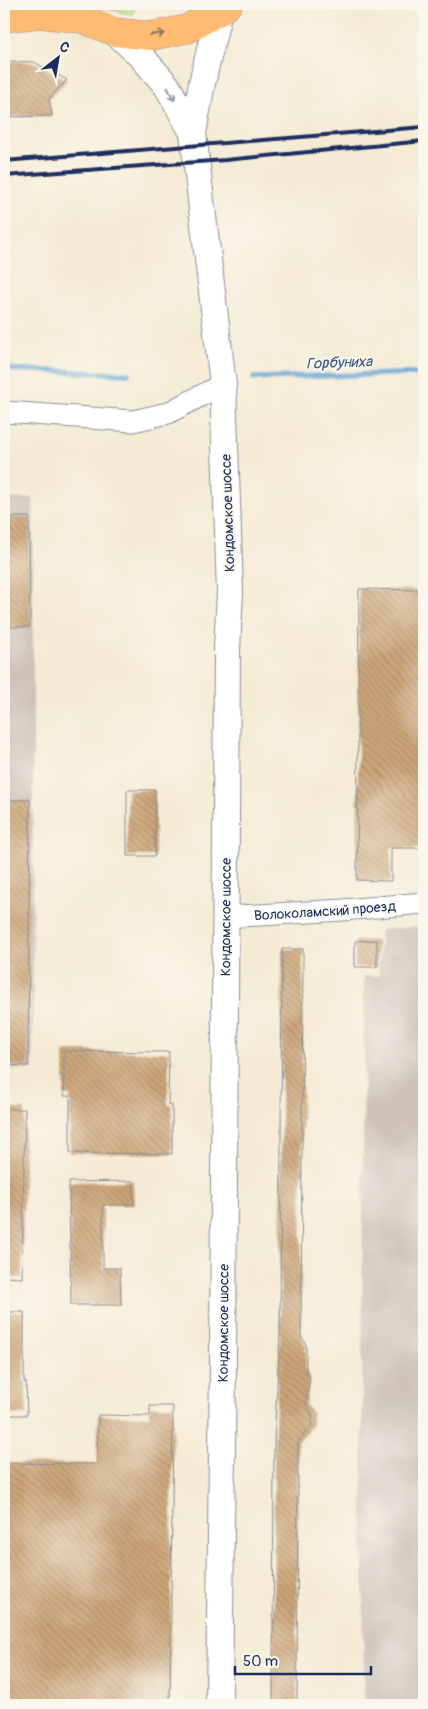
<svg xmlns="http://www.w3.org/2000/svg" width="428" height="1709" viewBox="0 0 428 1709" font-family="Pangolin,sans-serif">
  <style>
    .industrial { fill: #cec2b9 }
    .grass { fill: url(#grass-dots); stroke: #6a806b }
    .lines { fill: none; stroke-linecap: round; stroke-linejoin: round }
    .stream { stroke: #5fa0d2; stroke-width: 5.5 }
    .building { fill: url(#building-back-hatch) }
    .minor-casing { stroke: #888d99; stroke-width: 23 }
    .tertiary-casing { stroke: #888d99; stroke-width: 28 }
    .primary-casing { stroke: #888d99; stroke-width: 29 }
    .minor { stroke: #fff; stroke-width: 21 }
    .tertiary { stroke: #fff; stroke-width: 26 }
    .primary { stroke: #ffbb71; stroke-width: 28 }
    .rail { stroke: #1b2f5e; stroke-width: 4 }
    .oneway { stroke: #826e67 }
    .oneway2 { stroke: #8d97ae }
    .labels { text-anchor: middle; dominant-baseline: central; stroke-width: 4; stroke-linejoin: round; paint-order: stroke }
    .street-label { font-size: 14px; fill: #1b2f5e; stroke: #fbf7ec }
    .water-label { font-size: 15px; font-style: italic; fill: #335787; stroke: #fbf7ec }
  </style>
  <defs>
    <pattern id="grass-dots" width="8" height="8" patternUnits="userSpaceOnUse" patternTransform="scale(1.25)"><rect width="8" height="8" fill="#b8d278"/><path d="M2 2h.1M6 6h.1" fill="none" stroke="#9eb56a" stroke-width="1.8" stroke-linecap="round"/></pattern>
    <pattern id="building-back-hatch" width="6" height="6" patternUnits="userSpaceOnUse" patternTransform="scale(1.25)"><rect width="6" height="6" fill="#cca578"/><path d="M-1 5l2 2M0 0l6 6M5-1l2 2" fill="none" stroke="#a58766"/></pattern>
  </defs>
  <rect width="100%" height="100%" fill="#fbf7ec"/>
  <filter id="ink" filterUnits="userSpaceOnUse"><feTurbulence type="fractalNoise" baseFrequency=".02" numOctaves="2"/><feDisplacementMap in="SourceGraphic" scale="10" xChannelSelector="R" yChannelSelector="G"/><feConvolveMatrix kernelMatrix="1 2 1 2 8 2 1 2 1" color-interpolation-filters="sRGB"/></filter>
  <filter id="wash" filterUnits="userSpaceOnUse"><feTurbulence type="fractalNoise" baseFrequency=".0096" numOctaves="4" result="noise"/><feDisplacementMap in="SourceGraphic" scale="20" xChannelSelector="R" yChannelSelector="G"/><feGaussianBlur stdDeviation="1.12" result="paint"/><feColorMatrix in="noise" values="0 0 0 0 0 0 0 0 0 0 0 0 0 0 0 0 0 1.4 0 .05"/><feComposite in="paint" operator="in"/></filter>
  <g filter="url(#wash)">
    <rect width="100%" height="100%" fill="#f5ebd4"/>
    <path class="industrial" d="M 33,498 L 33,1070 L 4,1069 L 4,499 Z
      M 424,926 L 424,1705 L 364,1705 L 362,1369 L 364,976 L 379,976 L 380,930 Z"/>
    <path class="grass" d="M 91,4 L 137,4 L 133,15 L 95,6 Z"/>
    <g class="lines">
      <path class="stream" d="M 4,369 L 128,374
        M 254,378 L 424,373"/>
    </g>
    <g id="blocks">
      <path class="building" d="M 4,61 L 34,62 L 67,80 L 49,99 L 52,116 L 4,117 Z
        M 4,517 L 29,517 L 30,627 L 4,627 Z
        M 359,589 L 424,590 L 424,848 L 391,848 L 391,881 L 357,880 Z
        M 127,790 L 155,790 L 155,856 L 127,856 Z
        M 4,800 L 30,800 L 28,1066 L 4,1065 Z
        M 377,940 L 377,967 L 355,967 L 355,941 Z
        M 282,949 L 303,949 L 301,1336 L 306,1345 L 306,1370 L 310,1377 L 306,1405 L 312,1413 L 312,1425 L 298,1442 L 297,1705 L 273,1705 L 274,1442 L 280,1336 Z
        M 64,1051 L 169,1052 L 168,1105 L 172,1105 L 172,1154 L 70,1153 L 70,1096 L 64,1096 Z
        M 4,1109 L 25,1109 L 22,1278 L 4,1277 Z
        M 133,1181 L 134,1205 L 103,1205 L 103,1268 L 120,1268 L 121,1305 L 71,1305 L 69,1182 Z
        M 4,1312 L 24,1312 L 24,1382 L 26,1382 L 27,1415 L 4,1415 Z
        M 150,1406 L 173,1406 L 170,1705 L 4,1705 L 4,1463 L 97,1464 L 98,1415 L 150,1416 Z"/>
    </g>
  </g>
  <g filter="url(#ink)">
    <use href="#blocks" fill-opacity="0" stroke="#888d99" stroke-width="1"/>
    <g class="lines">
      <g class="minor-casing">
        <g id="minor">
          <path d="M 4,412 L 133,421 L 168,413 L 223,384"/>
          <path id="s1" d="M 225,917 L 343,910 L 424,903"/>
        </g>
      </g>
      <g class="tertiary-casing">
        <g id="tertiary">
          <path d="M 115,32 L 141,56 L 167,86 L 193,133"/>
          <path id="s2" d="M 219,1705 L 223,1362 L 227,649 L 230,593 L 223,384 L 193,133 L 202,83 L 219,11"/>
        </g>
      </g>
      <g class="primary-casing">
        <path id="primary" d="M 64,4 L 82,19 L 115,32 L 151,36 L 187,29 L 219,11 L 228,4
          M 4,18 L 40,14 L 82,19"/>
      </g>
      <use href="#minor" class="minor"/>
      <use href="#tertiary" class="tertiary"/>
      <use href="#primary" class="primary"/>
      <path class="rail" d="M 4,161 L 424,127
        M 4,176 L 225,160 L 424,141"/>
    </g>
    <defs><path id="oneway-shaft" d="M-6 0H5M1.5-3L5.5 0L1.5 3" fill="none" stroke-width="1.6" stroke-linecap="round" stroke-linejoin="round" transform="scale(1.25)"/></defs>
    <use class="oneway" href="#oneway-shaft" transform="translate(157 34) rotate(-8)"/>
    <use class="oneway2" href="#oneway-shaft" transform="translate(171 94) rotate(61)"/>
  </g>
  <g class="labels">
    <g class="street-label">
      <text transform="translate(228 513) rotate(-92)">Кондомское шоссе</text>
      <text stroke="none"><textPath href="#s1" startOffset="100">Волоколамский проезд</textPath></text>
      <text stroke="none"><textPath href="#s2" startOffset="788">Кондомское шоссе</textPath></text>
      <text stroke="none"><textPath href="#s2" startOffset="382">Кондомское шоссе</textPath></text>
    </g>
    <g class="water-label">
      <text transform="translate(339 363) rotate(-2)">Горбуниха</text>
    </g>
  </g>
  <rect width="428" height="1709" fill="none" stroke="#fbf7ec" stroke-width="20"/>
  <g transform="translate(58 58) rotate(31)" stroke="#fbf7ec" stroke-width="4" paint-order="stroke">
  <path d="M0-4L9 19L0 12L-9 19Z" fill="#1b2f5e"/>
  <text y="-8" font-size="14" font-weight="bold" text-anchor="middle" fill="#1b2f5e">С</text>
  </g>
  <path d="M235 1666v8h136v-8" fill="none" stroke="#1b2f5e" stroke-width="2.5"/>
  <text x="243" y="1666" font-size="15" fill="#1b2f5e" stroke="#fbf7ec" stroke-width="4" paint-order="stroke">50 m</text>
</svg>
